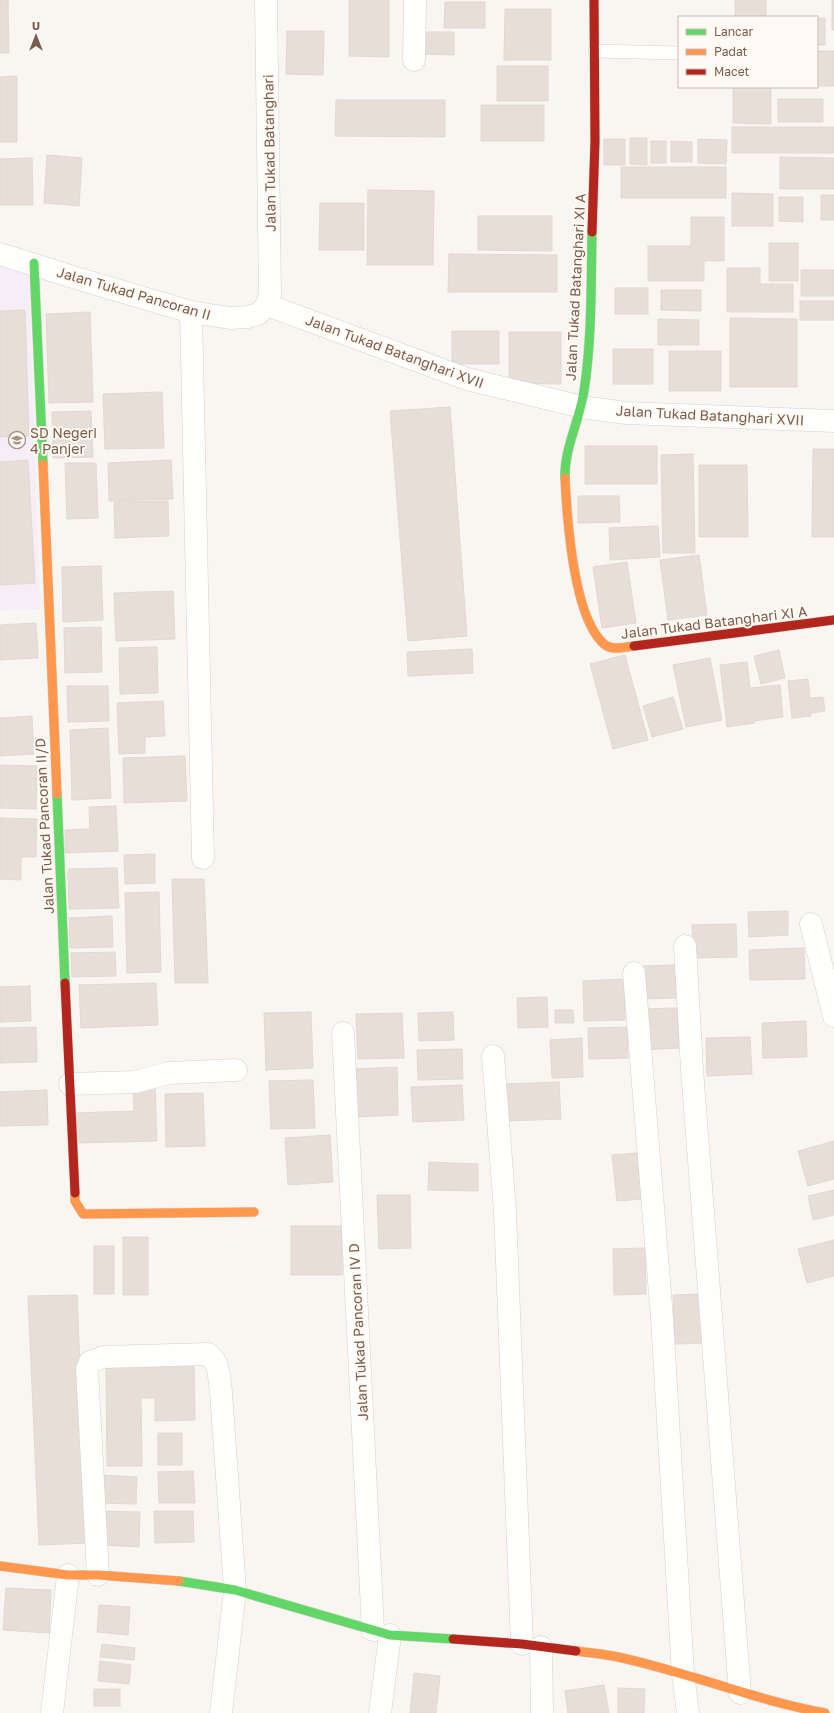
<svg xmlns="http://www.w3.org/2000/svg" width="834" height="1713" viewBox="0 0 834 1713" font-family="'Golos Text',sans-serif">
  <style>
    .education { fill: #f6eef6 }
    .building { fill: #e6ded7; stroke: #e2d8d2 }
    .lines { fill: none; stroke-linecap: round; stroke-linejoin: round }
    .lane-casing { stroke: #d7d1cb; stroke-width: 14 }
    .street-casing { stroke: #d7d1cb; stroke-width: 23 }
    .fast-casing { stroke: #d9d2cb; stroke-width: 10 }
    .slow-casing { stroke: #d9d2cb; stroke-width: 10 }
    .jam-casing { stroke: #d9d2cb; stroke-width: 10 }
    .lane { stroke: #fefefd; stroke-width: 13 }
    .street { stroke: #fefefd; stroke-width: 22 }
    .fast { stroke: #63d668; stroke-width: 9 }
    .slow { stroke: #ff974d; stroke-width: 9 }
    .jam { stroke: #b3261e; stroke-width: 9 }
    .labels { text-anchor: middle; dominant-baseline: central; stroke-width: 4; stroke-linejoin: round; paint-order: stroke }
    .street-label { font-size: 14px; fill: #7a5c4d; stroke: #fffaf3 }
    .poi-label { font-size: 14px; fill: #7a5c4d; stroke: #fffaf3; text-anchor: start }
  </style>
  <rect width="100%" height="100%" fill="#f9f5f0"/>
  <path class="education" d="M 0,262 L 29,270 L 40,609 L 0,611 Z"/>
  <path class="building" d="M 0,0 L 8,0 L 9,53 L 0,53 Z
    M 349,0 L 389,0 L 389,57 L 349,56 Z
    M 735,0 L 766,0 L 766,17 L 735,17 Z
    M 832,0 L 834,0 L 834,30 L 832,30 Z
    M 445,2 L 485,2 L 485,28 L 444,28 Z
    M 505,9 L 551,9 L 551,60 L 504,60 Z
    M 817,18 L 825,18 L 825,45 L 817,45 Z
    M 287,31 L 324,31 L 323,75 L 286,74 Z
    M 425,32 L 454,32 L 454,55 L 424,54 Z
    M 817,51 L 834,51 L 834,86 L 817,86 Z
    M 497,66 L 548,66 L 548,101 L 497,101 Z
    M 17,76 L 17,142 L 0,142 L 0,77 Z
    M 733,87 L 771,87 L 771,124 L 733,123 Z
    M 778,99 L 823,99 L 823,122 L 778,122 Z
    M 336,100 L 445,100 L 445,137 L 335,136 Z
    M 481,105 L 544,105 L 544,141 L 481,141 Z
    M 732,127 L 834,127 L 834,153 L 732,153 Z
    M 630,138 L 647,138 L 647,165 L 630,164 Z
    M 604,139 L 625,139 L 625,165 L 604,165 Z
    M 698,139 L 727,140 L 726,164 L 698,163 Z
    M 651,141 L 666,141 L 666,163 L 651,163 Z
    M 671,141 L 692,142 L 692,162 L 671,162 Z
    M 47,155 L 82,158 L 79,206 L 44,203 Z
    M 780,157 L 834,158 L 834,189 L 780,189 Z
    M 32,158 L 33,205 L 0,205 L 0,159 Z
    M 621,167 L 726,167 L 726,198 L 621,198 Z
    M 368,190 L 434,191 L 433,265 L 367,265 Z
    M 732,193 L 773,194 L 773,226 L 732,226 Z
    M 821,195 L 834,195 L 834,220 L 821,220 Z
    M 779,197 L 803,197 L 803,222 L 779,221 Z
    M 320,203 L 364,203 L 364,250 L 319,250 Z
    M 478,216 L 552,216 L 552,251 L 478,250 Z
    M 691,217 L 724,217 L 724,261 L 704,261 L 704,281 L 648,281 L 648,246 L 691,246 Z
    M 769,243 L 798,243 L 798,281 L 769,281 Z
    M 449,254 L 557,255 L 557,292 L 448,292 Z
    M 727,268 L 760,268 L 760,284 L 793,284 L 793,312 L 727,312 Z
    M 801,270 L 834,270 L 834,296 L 801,296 Z
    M 615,288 L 648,288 L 648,314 L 615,314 Z
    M 661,290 L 701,290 L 701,311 L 661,310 Z
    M 800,301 L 834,301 L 834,320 L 800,320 Z
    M 25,310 L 29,436 L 0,437 L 0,311 Z
    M 90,312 L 93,402 L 49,403 L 46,314 Z
    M 730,318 L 797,319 L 797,387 L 730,387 Z
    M 658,319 L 699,320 L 699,345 L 658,345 Z
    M 452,331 L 499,331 L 499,364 L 452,364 Z
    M 509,332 L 561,332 L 561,384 L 509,383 Z
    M 613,349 L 653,349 L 653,384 L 613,384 Z
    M 669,351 L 721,351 L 721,391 L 669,391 Z
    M 162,392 L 164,448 L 105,449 L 103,394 Z
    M 450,407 L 467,636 L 408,641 L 390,411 Z
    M 91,411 L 93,457 L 53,458 L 52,412 Z
    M 585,446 L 657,446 L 657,484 L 585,484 Z
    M 813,449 L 834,449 L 834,537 L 812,537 Z
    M 693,454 L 695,553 L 663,553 L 661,455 Z
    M 28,460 L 35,583 L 0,585 L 0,462 Z
    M 171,460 L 173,499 L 109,501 L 108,463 Z
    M 65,463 L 96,463 L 98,518 L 67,519 Z
    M 699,465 L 747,465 L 748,537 L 699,537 Z
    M 578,496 L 619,496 L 620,522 L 578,523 Z
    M 168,501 L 169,536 L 115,538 L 114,502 Z
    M 658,526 L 660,557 L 610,560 L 609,528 Z
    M 699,555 L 707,615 L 668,620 L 660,560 Z
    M 627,562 L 636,623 L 602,628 L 593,567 Z
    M 101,566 L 103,620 L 63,622 L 62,567 Z
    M 173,591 L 175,639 L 116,641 L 114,593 Z
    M 36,623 L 38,658 L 0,660 L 0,625 Z
    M 101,627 L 102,672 L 65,673 L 64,628 Z
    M 157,647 L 158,693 L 120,694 L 119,648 Z
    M 472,649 L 473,673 L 408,676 L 407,652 Z
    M 779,650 L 785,678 L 761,684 L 754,656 Z
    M 625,655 L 648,740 L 613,749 L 590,664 Z
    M 710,658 L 722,720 L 686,727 L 673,665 Z
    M 747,662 L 750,688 L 780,685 L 783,717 L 754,721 L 755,723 L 727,727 L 720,665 Z
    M 808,679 L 810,698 L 823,697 L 825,711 L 811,713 L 811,716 L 792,718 L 788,681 Z
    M 67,686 L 108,686 L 109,721 L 68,722 Z
    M 673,697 L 683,729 L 652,737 L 643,706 Z
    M 163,701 L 165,736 L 145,737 L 145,753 L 119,754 L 117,703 Z
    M 32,716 L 34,754 L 0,756 L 0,718 Z
    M 108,728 L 111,798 L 72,800 L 70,730 Z
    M 185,756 L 187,801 L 124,803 L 123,758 Z
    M 0,765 L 37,766 L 36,809 L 0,808 Z
    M 116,806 L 118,851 L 65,853 L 65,830 L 90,829 L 89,807 Z
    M 0,818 L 37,819 L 36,857 L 21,857 L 21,880 L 0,879 Z
    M 155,854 L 155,883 L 125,884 L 124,855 Z
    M 117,868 L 119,908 L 69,909 L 68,869 Z
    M 172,879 L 204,879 L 208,983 L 175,983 Z
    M 159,892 L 161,972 L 127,973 L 125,893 Z
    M 788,911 L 788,935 L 749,937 L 748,912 Z
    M 112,916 L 113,947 L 70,948 L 69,918 Z
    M 736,924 L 737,957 L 693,958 L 692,925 Z
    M 804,948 L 805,979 L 750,980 L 749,950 Z
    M 115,952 L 116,976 L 72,977 L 71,953 Z
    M 676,965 L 677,998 L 640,999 L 639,966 Z
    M 624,979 L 625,1020 L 584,1021 L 583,981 Z
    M 156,983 L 158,1025 L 81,1028 L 79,985 Z
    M 30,986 L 31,1021 L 0,1022 L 0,987 Z
    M 547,997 L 548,1027 L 518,1028 L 517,998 Z
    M 677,1008 L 679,1048 L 644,1050 L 643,1009 Z
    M 555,1010 L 573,1010 L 574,1023 L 555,1023 Z
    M 311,1012 L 313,1068 L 266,1070 L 264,1013 Z
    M 453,1012 L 454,1040 L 419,1041 L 418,1013 Z
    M 402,1013 L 404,1058 L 358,1059 L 356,1014 Z
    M 806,1021 L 807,1057 L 763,1058 L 762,1023 Z
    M 36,1027 L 37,1062 L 0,1063 L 0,1028 Z
    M 627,1027 L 628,1058 L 589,1059 L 588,1028 Z
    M 750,1037 L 752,1074 L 707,1076 L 706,1038 Z
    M 582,1038 L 583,1077 L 552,1078 L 550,1040 Z
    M 462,1049 L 463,1079 L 418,1080 L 417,1050 Z
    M 397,1067 L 398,1115 L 357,1117 L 356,1069 Z
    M 313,1080 L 315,1128 L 271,1129 L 269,1081 Z
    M 559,1082 L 561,1119 L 504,1121 L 503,1084 Z
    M 462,1085 L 464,1120 L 413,1122 L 411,1087 Z
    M 155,1086 L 157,1141 L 75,1143 L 74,1113 L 134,1111 L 133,1087 Z
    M 47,1090 L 48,1125 L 0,1126 L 0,1092 Z
    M 203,1093 L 205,1146 L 166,1147 L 165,1094 Z
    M 330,1135 L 333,1182 L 288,1185 L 285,1138 Z
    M 834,1141 L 834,1179 L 808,1186 L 798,1151 Z
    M 637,1153 L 642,1199 L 617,1201 L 612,1155 Z
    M 429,1162 L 478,1164 L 478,1191 L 428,1190 Z
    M 834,1190 L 834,1215 L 813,1220 L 808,1196 Z
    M 377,1195 L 410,1195 L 411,1248 L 379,1249 Z
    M 291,1226 L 342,1226 L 342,1275 L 291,1275 Z
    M 123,1237 L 148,1237 L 148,1295 L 123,1295 Z
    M 834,1240 L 834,1276 L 807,1283 L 798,1249 Z
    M 94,1246 L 114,1246 L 114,1294 L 94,1294 Z
    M 645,1248 L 646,1294 L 614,1295 L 613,1249 Z
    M 699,1294 L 702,1343 L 675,1344 L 673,1295 Z
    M 77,1295 L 88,1543 L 39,1545 L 28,1296 Z
    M 194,1361 L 195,1420 L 155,1421 L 155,1398 L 141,1398 L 142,1466 L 107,1466 L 106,1362 Z
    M 158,1433 L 182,1433 L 182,1465 L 158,1465 Z
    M 193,1471 L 195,1503 L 159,1503 L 158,1472 Z
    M 101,1475 L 137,1477 L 136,1504 L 99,1503 Z
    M 103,1511 L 140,1512 L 139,1547 L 102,1545 Z
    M 154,1511 L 193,1511 L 194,1542 L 155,1543 Z
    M 6,1588 L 51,1590 L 49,1633 L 3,1630 Z
    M 99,1605 L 130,1607 L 128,1635 L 97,1632 Z
    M 102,1644 L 135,1648 L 134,1660 L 100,1657 Z
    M 100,1661 L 131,1665 L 129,1684 L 98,1681 Z
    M 414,1673 L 440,1676 L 436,1713 L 410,1713 Z
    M 604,1685 L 609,1713 L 568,1713 L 565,1691 Z
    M 618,1688 L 645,1689 L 644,1713 L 618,1713 Z
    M 94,1689 L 120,1689 L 120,1706 L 94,1706 Z"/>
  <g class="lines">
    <g class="lane-casing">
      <path id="lane" d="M 595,51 L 679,53"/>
    </g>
    <g class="street-casing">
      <path id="street" d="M 266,0 L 270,294 L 267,305
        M 414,60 L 415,0
        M 0,254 L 86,281 L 191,312 L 230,318 L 248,317 L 258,314 L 267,305
        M 267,305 L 467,379 L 582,407 L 626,413 L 834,421
        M 191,312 L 203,858
        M 811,924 L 834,1016
        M 685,946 L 692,1069 L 740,1693
        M 634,973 L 662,1318 L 683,1674 L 688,1713
        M 343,1033 L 373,1630
        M 493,1056 L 505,1211 L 522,1644
        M 70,1084 L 135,1082 L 169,1073 L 236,1070
        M 98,1575 L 87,1369 L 90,1362 L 104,1357 L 208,1354 C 220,1362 219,1378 221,1392 L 235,1590 L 221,1713
        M 541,1647 L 542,1713
        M 52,1713 L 68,1575
        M 380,1713 L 390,1635"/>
    </g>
    <g class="fast-casing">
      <path id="fast" d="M 34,263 L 43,464
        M 565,478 C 564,448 580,420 584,391 C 592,339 591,285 592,232
        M 57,794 L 65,983
        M 179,1581 L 235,1590 L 390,1635 L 453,1639"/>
    </g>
    <g class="slow-casing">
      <path id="slow" d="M 43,464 L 57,794
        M 565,478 C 567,518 573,617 604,644 C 612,651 625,647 634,646
        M 75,1193 L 75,1201 L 83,1214 L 254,1212
        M 0,1566 L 68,1575 L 98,1575 L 179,1581
        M 576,1651 C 590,1653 604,1654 618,1657 C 688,1672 754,1700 825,1713"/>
    </g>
    <g class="jam-casing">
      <path id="jam" d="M 592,232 L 595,141 L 594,0
        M 634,646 L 834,620
        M 65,983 L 75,1193
        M 453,1639 L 522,1644 L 576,1651"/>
    </g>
    <use href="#lane" class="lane"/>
    <use href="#street" class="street"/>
    <use href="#fast" class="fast"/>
    <use href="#slow" class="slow"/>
    <use href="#jam" class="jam"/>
  </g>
  <defs>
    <g id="school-ring" transform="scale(0.9)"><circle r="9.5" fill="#fffaf3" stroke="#a69286" stroke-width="1.5"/><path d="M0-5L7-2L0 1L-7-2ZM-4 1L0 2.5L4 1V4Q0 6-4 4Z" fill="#a69286"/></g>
  </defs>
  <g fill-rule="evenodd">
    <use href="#school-ring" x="17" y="440"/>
  </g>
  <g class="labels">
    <g class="street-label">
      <text transform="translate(269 153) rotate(-91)">Jalan Tukad Batanghari</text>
      <text transform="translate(575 287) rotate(-87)">Jalan Tukad Batanghari XI A</text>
      <text transform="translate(134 293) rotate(16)">Jalan Tukad Pancoran II</text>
      <text transform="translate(395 351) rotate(20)">Jalan Tukad Batanghari XVII</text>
      <text transform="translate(710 415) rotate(3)">Jalan Tukad Batanghari XVII</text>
      <text transform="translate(714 622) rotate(-7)">Jalan Tukad Batanghari XI A</text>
      <text transform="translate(44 826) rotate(-93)">Jalan Tukad Pancoran II/D</text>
      <text transform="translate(358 1332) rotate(-93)">Jalan Tukad Pancoran IV D</text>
    </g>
    <g class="poi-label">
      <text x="30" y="432">SD Negeri<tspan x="30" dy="16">4 Panjer</tspan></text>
    </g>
  </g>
  <rect x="678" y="16" width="140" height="72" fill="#fffaf3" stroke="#cabbb1"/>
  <rect x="686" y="29" width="20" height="6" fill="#63d668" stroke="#cabbb1"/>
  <text x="714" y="36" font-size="12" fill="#7a5c4d">Lancar</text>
  <rect x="686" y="49" width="20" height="6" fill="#ff974d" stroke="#cabbb1"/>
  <text x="714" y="56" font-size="12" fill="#7a5c4d">Padat</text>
  <rect x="686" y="69" width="20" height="6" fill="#b3261e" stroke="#cabbb1"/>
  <text x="714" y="76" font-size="12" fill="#7a5c4d">Macet</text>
  <g transform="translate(36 36)" stroke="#fffaf3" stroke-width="3" paint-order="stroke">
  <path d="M0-3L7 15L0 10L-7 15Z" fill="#7a5c4d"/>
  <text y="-6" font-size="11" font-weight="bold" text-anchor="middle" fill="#7a5c4d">U</text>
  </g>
</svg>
